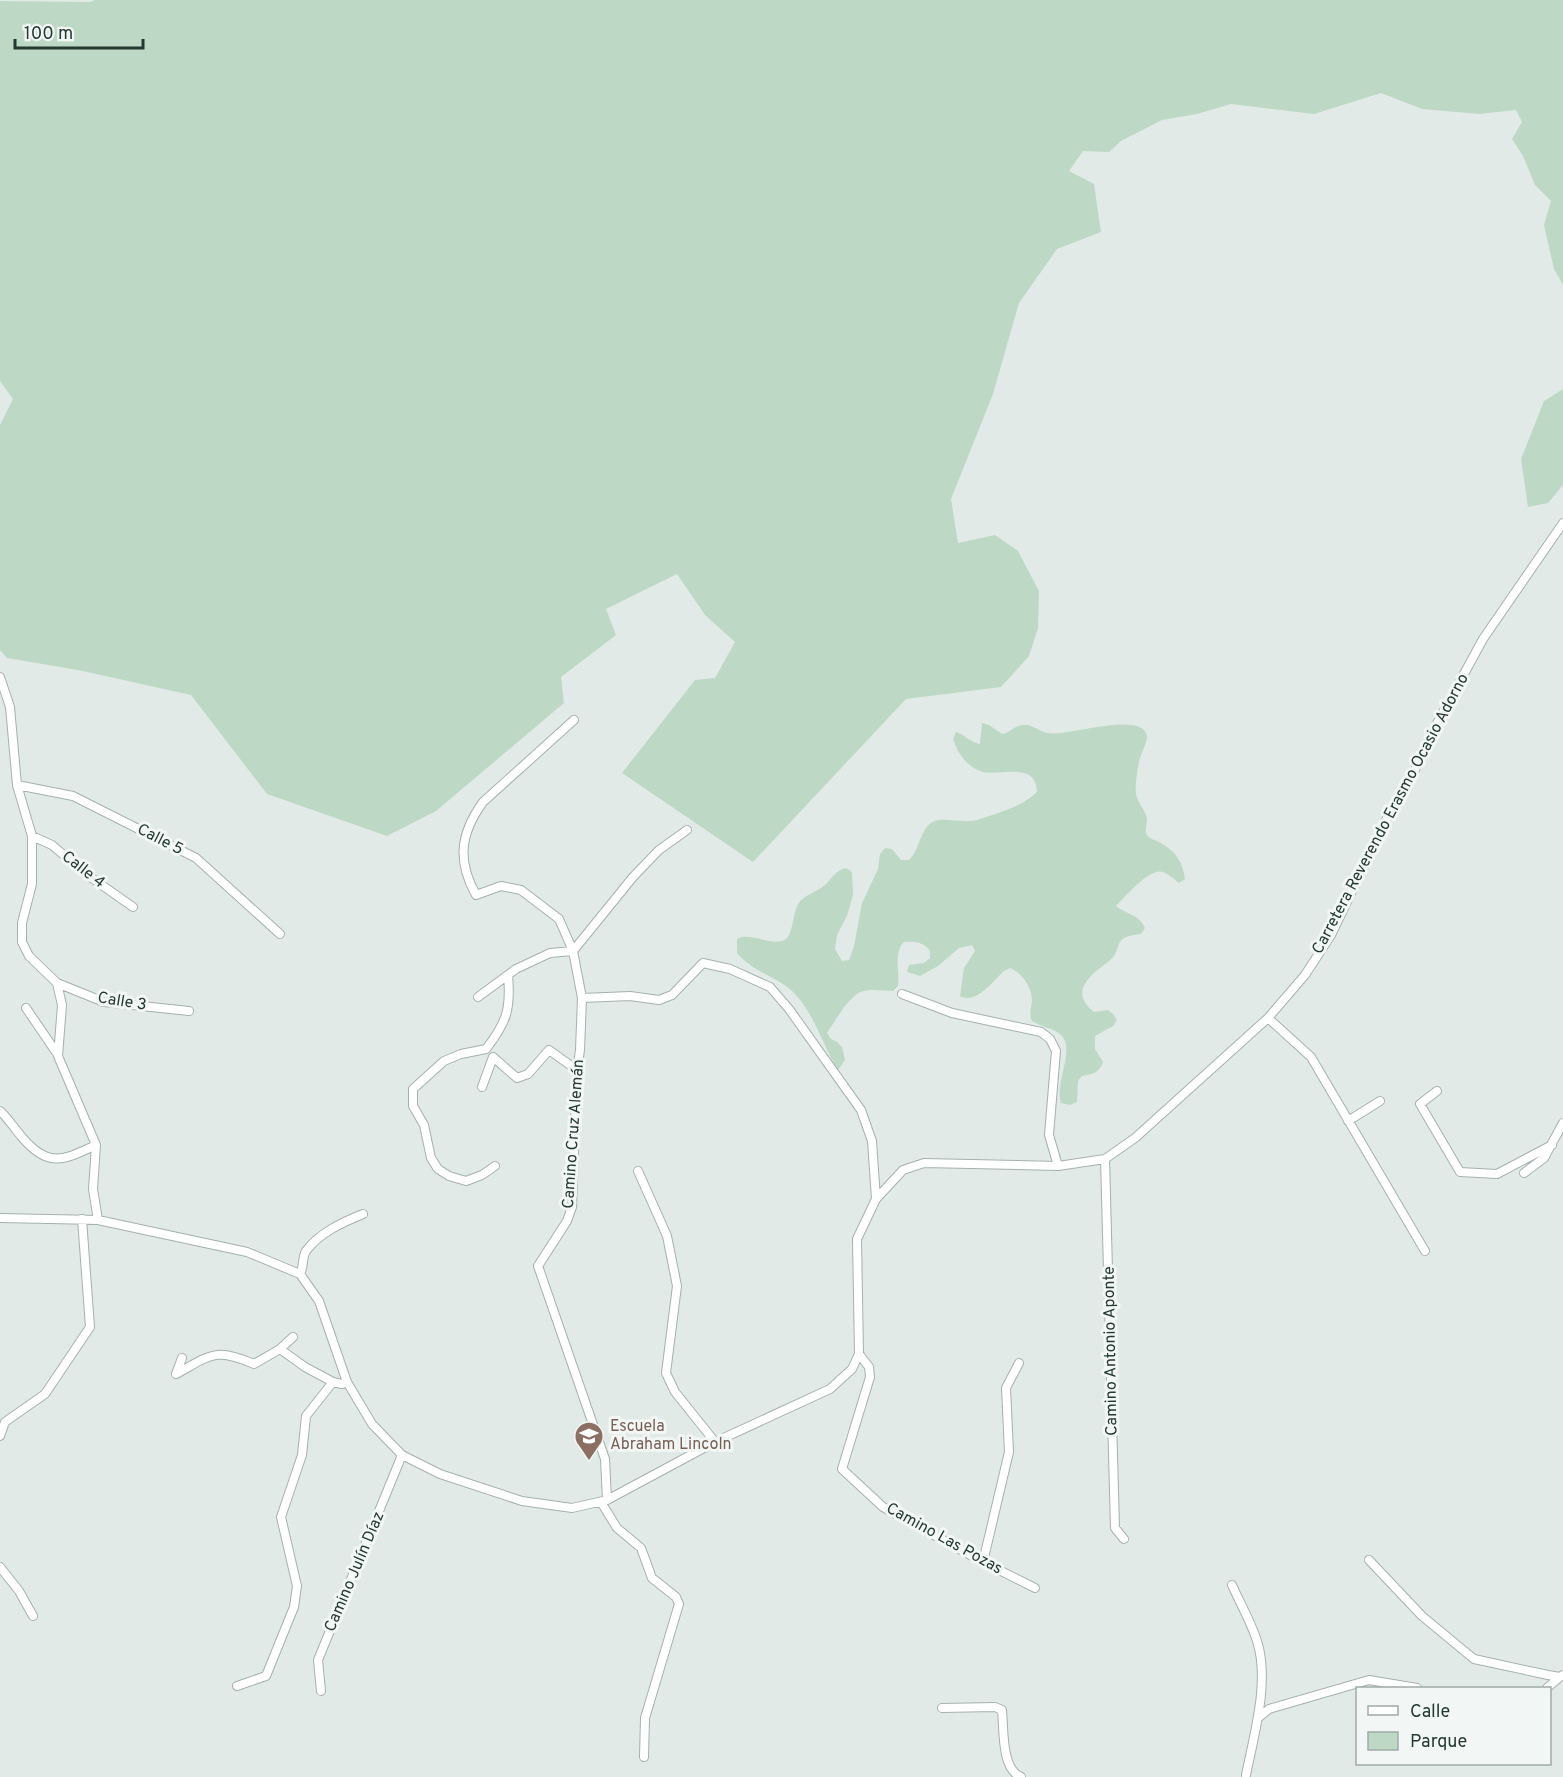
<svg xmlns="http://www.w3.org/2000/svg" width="1563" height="1777" viewBox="0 0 1563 1777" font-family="Overpass,sans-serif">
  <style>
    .green { fill: #bdd9c5 }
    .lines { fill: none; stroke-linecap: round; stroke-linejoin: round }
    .minor-casing { stroke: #a5b1ae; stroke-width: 10 }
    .minor { stroke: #fff; stroke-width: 8 }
    .labels { text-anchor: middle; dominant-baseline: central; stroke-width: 6; stroke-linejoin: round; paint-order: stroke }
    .street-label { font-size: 16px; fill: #243934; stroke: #f2f7f5 }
    .education-label { font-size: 16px; fill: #785e54; stroke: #f2f7f5; text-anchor: start }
  </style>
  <rect width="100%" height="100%" fill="#e2eae7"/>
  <path class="green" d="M 95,0 L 1563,0 L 1563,285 L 1554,269 L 1544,225 L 1551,201 L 1535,185 L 1523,156 L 1512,139 L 1522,122 L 1516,110 L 1479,114 L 1422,109 L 1381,93 L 1314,114 L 1231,104 L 1197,114 L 1162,120 L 1121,141 L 1109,152 L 1083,151 L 1069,171 L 1094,184 L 1101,232 L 1057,249 L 1019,303 L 993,394 L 951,499 L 958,543 L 995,535 L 1018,551 L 1039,591 L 1038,628 L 1029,656 L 1001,687 L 906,699 L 753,862 L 622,773 L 695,680 L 715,678 L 735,642 L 705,615 L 677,574 L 606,609 L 616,635 L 561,677 L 564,703 L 436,811 L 387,836 L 267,794 L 191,695 L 78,670 L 7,658 L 0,650 L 0,425 L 13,399 L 0,381 L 0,1 L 90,2 Z
    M 1563,389 L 1563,485 L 1548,503 L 1528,507 L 1521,459 L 1544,401 Z
    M 982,723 L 989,725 L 1002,734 C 1010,733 1014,726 1022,725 C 1032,723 1039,732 1048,733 C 1067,737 1142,710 1147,736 C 1148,741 1140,755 1139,762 C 1137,773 1134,788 1137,798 C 1140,805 1146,812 1147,819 C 1147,824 1145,829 1146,833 C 1148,839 1156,840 1161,843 C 1176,852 1183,862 1185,879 L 1179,883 C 1174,879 1168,874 1163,872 C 1150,867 1125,897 1116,906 C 1126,914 1140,915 1145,928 L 1141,934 C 1109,937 1125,949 1108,962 C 1089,976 1069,992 1094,1012 L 1108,1010 L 1113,1014 L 1117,1020 L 1113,1026 L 1095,1036 L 1095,1049 L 1103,1062 C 1099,1073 1093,1074 1082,1076 L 1078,1081 L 1077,1102 L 1070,1105 L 1061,1103 C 1054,1083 1076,1049 1061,1035 C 1054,1028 1041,1027 1032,1021 C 1029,1013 1031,1009 1032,1001 C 1032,987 1022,973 1010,968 L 1004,971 C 993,981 976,1005 960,996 L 964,968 L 975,951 L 972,945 L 959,948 L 938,966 L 920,976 L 907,972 L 909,965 L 924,963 L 930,958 L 930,951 C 924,942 914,941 904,942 C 893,953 900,971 898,986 L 893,991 C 884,991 873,989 864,991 C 850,993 835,1022 827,1033 L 831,1039 L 837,1042 L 842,1047 L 845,1060 L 838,1070 C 822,1045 814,1011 791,990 C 775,976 750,970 737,953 L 737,939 C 751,931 773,948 786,939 C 793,934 793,913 798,904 C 805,894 817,892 825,885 C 832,879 835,870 846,868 L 852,872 L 853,895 L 847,916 L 837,935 L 835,949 L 842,961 L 849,960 L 854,946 L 862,903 L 878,869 L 880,854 L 885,848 L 892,849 L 901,860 L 909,860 C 921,849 920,822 939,820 C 952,819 964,823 977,820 C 997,813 1022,807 1037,792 C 1036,761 1001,776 983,772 C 967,767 958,754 953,739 L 956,732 C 965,735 970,742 980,744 Z"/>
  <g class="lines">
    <g class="minor-casing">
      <path id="minor" d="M 0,677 L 10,707 L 17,785 L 32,836 L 32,884 L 22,923 L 22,942 L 29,956 L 57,983 L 62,1005 L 58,1056 L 96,1145 L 93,1189 L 98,1220
        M 574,720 L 483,802 C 460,834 457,861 476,895 L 501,886 L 521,890 L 559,919 L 573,951 L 582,998 L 580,1050 L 577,1070 L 572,1207 L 567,1221 L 538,1266 L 605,1459 L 607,1500
        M 17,785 L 73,796 L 196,858 L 280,934
        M 32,836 L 52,845 L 86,874 L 133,907
        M 57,983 L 104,1002 L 189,1011
        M 902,994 L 952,1013 L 1041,1032 L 1050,1039 L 1056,1051 L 1049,1135 L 1058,1166
        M 478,997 L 516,969 L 550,953 L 573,951 L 633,877 L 659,850 L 687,830
        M 582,998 L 630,996 L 659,1000 L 672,995 L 703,963 L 730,969 L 770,987 L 789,1009 L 861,1110 L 872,1141 L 876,1199
        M 26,1008 L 58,1055
        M 1268,1018 L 1311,1057 L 1425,1251
        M 482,1087 L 493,1057 L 517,1078 L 528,1074 L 549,1050 L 577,1070
        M 1437,1091 L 1420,1104 L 1460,1172 L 1497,1174 L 1552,1145
        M 0,1111 C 8,1118 14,1128 21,1136 C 48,1169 64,1160 96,1145
        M 1348,1121 L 1380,1101
        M 1105,1159 L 1115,1528 L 1124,1539
        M 495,1166 L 482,1175 L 466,1181 L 449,1176 L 438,1169 L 431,1158 L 424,1125 L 413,1106 L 413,1089 L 444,1061 L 461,1054 L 486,1049 C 507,1022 511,1009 508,975
        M 638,1171 L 667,1236 L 677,1286 L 666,1373 L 675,1392 L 715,1442
        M 1524,1173 L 1544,1158 L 1563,1123
        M 0,1218 L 98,1220 L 247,1252 L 300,1274 L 319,1301 L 347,1382 L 372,1424 L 402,1455 L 440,1474 L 522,1501 L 572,1508 L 607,1500 L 715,1442 L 830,1389 L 852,1369 L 859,1354 L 857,1239 L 876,1199 L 903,1170 L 924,1163 L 1058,1166 L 1105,1159 L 1135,1138 L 1268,1018 L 1305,975 L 1331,935 L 1390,812 L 1408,785 L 1432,733 L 1483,639 L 1563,523
        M 300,1274 C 304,1267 302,1257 306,1251 C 319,1233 343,1222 363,1214
        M 280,1349 L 293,1337
        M 859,1354 L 869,1367 L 870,1377 L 842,1469 L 883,1507 L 983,1562 L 1035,1588
        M 182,1358 L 176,1374 C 211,1355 215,1347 254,1364 L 280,1349 L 305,1367 L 333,1382
        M 0,1436 L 5,1422 L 45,1394 L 90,1327 L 82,1219
        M 601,1502 L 617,1528 L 641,1548 L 652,1578 L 676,1597 L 679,1604 L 645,1718 L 644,1757
        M 1369,1560 L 1422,1616 L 1474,1659 L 1548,1675 L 1560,1677 L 1563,1675
        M 983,1562 L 1009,1452 L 1006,1388 L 1019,1363
        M 0,1567 L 19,1591 L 33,1616
        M 1232,1585 C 1240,1603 1251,1622 1257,1641 C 1270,1681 1254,1735 1246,1775
        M 237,1686 L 266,1676 L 294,1607 L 297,1586 L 281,1517 L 302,1455 L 306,1416 L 333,1382 L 342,1384 L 347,1382
        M 1547,1688 L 1560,1677
        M 321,1691 L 318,1660 L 402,1455
        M 942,1708 L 995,1707 L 1002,1710 C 1004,1729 1001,1769 1021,1777
        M 1258,1718 L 1269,1709 L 1369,1680 L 1417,1688"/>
    </g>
    <use href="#minor" class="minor"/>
  </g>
  <defs>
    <g id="school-pin" transform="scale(1.5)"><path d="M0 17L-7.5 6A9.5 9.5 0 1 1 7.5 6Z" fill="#8d6e63" stroke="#f2f7f5"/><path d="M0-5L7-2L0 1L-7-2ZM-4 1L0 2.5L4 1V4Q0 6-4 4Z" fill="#fff"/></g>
  </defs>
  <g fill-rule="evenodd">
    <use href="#school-pin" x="589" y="1436"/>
  </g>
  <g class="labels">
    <g class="street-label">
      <text transform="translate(1391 814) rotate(-62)">Carretera Reverendo Erasmo Ocasio Adorno</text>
      <text transform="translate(160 840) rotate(27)">Calle 5</text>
      <text transform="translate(83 870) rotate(38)">Calle 4</text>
      <text transform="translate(122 1002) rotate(9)">Calle 3</text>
      <text transform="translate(574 1134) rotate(-86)">Camino Cruz Alemán</text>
      <text transform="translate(1111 1351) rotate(-91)">Camino Antonio Aponte</text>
      <text transform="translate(944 1539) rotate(29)">Camino Las Pozas</text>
      <text transform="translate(355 1572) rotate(-67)">Camino Julín Díaz</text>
    </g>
    <g class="education-label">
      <text x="610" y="1427">Escuela<tspan x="610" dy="18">Abraham Lincoln</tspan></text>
    </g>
  </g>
  <rect x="1356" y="1687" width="195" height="78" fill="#f2f7f5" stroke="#a0aba8" stroke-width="1.5"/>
  <rect x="1368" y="1706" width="30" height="9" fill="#ffffff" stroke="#a0aba8" stroke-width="1.5"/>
  <text x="1410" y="1717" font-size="18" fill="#243934">Calle</text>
  <rect x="1368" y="1732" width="30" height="18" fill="#bdd9c5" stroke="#a0aba8" stroke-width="1.5"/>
  <text x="1410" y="1747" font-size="18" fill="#243934">Parque</text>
  <path d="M15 39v9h128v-9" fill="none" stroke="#243934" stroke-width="3"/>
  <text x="24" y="39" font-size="18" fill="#243934" stroke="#f2f7f5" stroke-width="4.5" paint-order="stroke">100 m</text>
</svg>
